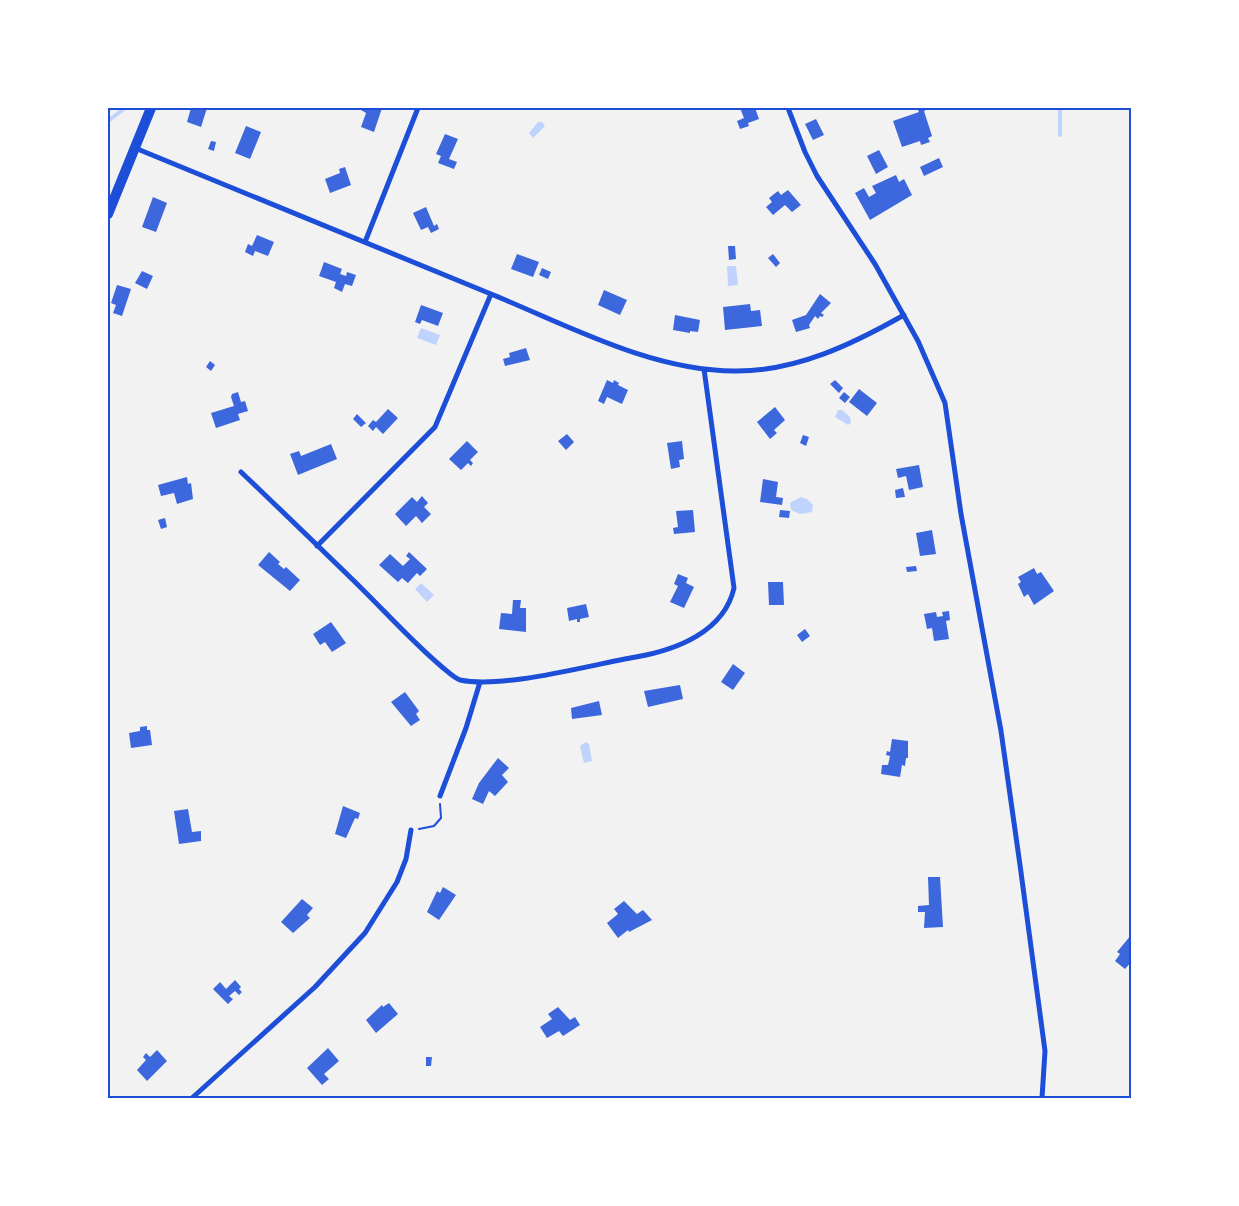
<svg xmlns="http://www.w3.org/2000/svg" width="1239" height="1206" viewBox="0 0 1239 1206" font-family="'Sofia Sans Condensed',sans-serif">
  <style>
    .water { fill: #bfd3fe }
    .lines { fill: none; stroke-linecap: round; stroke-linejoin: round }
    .stream { stroke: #bfd3fe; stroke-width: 4 }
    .building { fill: #3d67dc }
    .path { stroke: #1d4ed8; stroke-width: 2 }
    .minor { stroke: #1d4ed8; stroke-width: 5 }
    .secondary { stroke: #1d4ed8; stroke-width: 10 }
    .neatline { fill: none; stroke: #1d4ed8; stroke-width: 2 }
  </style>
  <rect width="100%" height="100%" fill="#f2f2f2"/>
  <path class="water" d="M 538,122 L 542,122 L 545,126 L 533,138 L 529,133 Z
    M 727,266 L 736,266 L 738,285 L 728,286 Z
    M 421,328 L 440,335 L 436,345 L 417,338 Z
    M 838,410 L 842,410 L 850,417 L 851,423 L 848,425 L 835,417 Z
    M 801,497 L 807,499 L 813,505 L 812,512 L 800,514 L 791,510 L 790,503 Z
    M 421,583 L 434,595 L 427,602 L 415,589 Z
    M 586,742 L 589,744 L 592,761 L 584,763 L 580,746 Z"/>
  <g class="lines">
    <path class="stream" d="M 108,121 L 125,108
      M 1060,135 L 1060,108"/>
  </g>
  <path class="building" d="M 191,108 L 207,108 L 201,127 L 187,122 Z
    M 362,108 L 382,108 L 374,132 L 361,127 L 366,113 L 361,110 Z
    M 740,108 L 755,108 L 759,119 L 748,123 L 749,126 L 740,129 L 737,121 L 744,118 Z
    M 917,108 L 925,108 L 926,110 L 924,111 L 932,136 L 928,138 L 930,142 L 921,145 L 920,141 L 902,147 L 893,121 L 919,112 Z
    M 816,119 L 824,135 L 813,140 L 805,124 Z
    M 246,126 L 261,132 L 250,159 L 235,153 Z
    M 445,134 L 458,139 L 449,159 L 457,162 L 454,169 L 438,163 L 441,156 L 436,154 Z
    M 211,141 L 216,142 L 214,151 L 208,149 Z
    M 879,150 L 888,167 L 876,174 L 867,156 Z
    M 939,158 L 943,167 L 924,176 L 920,167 Z
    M 345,167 L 351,185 L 330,193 L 325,179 L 340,173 L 339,169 Z
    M 896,175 L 899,182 L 904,179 L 912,195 L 870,220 L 855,193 L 864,188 L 869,197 L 876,193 L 872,186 Z
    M 788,190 L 801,205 L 792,212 L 785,205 L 773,215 L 766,207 L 772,202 L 769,198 L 778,191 L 781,195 Z
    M 153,197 L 167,203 L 156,232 L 142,227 Z
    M 426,207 L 434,226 L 437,224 L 439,229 L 431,233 L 428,227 L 421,230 L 413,213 Z
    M 257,235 L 274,242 L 268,256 L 255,251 L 253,256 L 245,252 L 248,244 L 252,246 Z
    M 728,246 L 735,246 L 736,259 L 729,260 Z
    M 517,254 L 539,262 L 533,277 L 511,269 Z
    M 773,254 L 780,263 L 776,267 L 768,258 Z
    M 324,262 L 342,269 L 340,274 L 346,276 L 347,272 L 356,275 L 352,286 L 345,284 L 342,292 L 334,288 L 336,282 L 319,276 Z
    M 542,268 L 551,272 L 548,279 L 539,275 Z
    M 142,271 L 153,276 L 147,289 L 135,283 Z
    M 117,285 L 131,289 L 122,316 L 113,313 L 116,305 L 111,303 Z
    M 604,290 L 627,300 L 620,315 L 598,305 Z
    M 820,294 L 831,303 L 821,313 L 824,315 L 822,317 L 820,316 L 818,319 L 815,316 L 809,325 L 810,328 L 796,332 L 792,320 L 806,315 Z
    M 750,304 L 751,311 L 760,310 L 762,326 L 725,330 L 723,307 Z
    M 421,305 L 443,313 L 438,326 L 422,320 L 420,324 L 415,322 Z
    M 675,315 L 700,320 L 698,332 L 690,331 L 690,333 L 673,330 Z
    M 526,348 L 530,360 L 505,366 L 503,359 L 510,357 L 509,353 Z
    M 210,361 L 215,365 L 211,371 L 206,367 Z
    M 607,380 L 613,383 L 614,380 L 619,383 L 618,385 L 628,390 L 622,404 L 607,397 L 604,404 L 598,401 Z
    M 835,380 L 843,388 L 839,393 L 830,384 Z
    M 859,389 L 877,403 L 867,416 L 849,402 Z
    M 238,392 L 241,402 L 245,401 L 248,411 L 238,414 L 240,420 L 216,428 L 211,413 L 234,406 L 231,397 L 232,394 Z
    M 844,392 L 850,397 L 845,403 L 839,398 Z
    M 775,407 L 785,420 L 774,430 L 777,433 L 770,439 L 757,422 Z
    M 388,409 L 398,418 L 383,434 L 376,427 L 373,431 L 368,426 L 373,420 L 376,422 Z
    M 357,414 L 366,423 L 361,427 L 353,419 Z
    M 567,434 L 574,442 L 566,450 L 558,441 Z
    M 803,435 L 809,437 L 806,446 L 800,443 Z
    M 467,441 L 478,452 L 470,460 L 473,463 L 471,466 L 468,463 L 461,470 L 449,459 Z
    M 682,441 L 684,459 L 679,460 L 680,467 L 671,469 L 667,443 Z
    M 331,444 L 337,459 L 298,475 L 290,454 L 299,451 L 301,456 Z
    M 919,465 L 923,487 L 909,490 L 906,476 L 898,478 L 896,469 Z
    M 187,477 L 188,484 L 191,483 L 193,499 L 177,504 L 174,493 L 161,496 L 158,485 Z
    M 763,479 L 778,482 L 776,497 L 783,498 L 782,505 L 760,502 Z
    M 903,488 L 905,497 L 896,498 L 895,490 Z
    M 422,496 L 428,503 L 424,507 L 431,514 L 422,523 L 416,516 L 406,526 L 395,514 L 412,497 L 417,502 Z
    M 693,510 L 695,532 L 674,534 L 673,528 L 678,527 L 676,511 Z
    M 780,510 L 790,511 L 789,518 L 779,517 Z
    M 165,518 L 167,527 L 161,529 L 158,520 Z
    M 932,530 L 936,554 L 920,556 L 916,533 Z
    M 269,552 L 280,562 L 278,564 L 284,569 L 286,567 L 300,580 L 290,591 L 258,565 Z
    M 409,552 L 427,569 L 420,576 L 417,573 L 408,583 L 402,578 L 398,582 L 379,565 L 390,554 L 403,566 L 410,559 L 406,556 Z
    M 916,566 L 917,571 L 907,572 L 906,567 Z
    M 1034,568 L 1037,574 L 1041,572 L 1054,591 L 1034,605 L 1028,594 L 1024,597 L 1018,584 L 1021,582 L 1018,577 Z
    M 678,574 L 688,578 L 686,583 L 694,587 L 684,608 L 670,602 L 678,586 L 674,584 Z
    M 768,582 L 783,582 L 784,605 L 769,605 Z
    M 513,600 L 521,600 L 520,608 L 526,608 L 526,632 L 499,629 L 501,613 L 512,614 Z
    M 586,604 L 589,617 L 580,619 L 580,622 L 577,622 L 577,619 L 569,621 L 567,608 Z
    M 949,611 L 950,620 L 946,621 L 949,639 L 934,641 L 932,628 L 927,629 L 924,614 L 936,612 L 937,617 L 943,616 L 942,612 Z
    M 331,622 L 346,643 L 332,652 L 325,642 L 320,645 L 313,634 Z
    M 805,629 L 810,636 L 802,642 L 797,635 Z
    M 733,664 L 745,673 L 733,690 L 721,682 Z
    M 680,685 L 683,699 L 648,707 L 644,691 Z
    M 405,692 L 419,711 L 416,714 L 420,720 L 411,726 L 391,702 Z
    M 599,701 L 602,715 L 572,719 L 571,708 Z
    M 147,726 L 147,730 L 150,730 L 152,745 L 131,748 L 129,733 L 140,731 L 140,727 Z
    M 892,739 L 908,741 L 908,758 L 906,758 L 905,766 L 902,765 L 900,777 L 881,774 L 882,765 L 888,765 L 890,756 L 886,755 L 887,751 L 890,752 Z
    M 498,758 L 509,768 L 502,775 L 508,782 L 495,796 L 489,791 L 483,804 L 472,799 L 479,783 Z
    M 343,806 L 360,813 L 358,819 L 355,818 L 346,838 L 335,834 Z
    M 188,809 L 192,832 L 201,831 L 201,841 L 179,844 L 174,811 Z
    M 928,877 L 940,877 L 943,927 L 924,928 L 925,912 L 918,912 L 918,906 L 929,905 Z
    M 443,887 L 456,895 L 439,920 L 427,912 L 437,891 L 440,893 Z
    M 302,899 L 313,908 L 307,915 L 310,918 L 293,933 L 281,922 Z
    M 624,901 L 637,914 L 643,910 L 652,920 L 629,932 L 628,930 L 618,938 L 607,923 L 618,914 L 614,909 Z
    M 1132,934 L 1132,961 L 1125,969 L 1115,961 L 1120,954 L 1117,952 Z
    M 235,980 L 241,987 L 239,989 L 242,992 L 239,995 L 235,991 L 229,996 L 233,999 L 228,1004 L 213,989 L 220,982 L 226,989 Z
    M 389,1003 L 398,1014 L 376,1033 L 366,1020 L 382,1005 L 383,1007 Z
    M 558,1007 L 570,1020 L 575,1017 L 580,1025 L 563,1036 L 559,1031 L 547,1038 L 540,1027 L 552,1019 L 548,1014 Z
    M 328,1048 L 339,1061 L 324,1074 L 329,1079 L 322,1085 L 307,1068 Z
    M 157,1050 L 167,1061 L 147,1081 L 137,1070 L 146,1060 L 143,1057 L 146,1053 L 150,1057 Z
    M 426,1057 L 432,1057 L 431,1066 L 426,1066 Z"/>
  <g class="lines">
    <path class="path" d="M 419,829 L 434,826 L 441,818 L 440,804"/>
    <path class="minor" d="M 788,108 L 805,152 L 817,176 L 875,264 L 918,341 L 945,403 L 961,514 L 1001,731 L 1020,865 L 1045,1051 L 1042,1098
      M 135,148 C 253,197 372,245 491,294 C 567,325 653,372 737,371 C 797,371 853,344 904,315
      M 365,242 L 418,108
      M 241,472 C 279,508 316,544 353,580 C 383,609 410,640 442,667 C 447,671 454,678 460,680 C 504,689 589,665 636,657 C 676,650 724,632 734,588 L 704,369
      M 317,546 L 435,427 L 491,294
      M 440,796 L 466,728 L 480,682
      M 192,1098 L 315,987 L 365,933 L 397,882 L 406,859 L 411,830"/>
    <path class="secondary" d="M 108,214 L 151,108"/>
  </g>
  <rect width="1239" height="1206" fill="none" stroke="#ffffff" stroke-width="218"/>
  <rect x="109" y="109" width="1021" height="988" class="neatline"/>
</svg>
